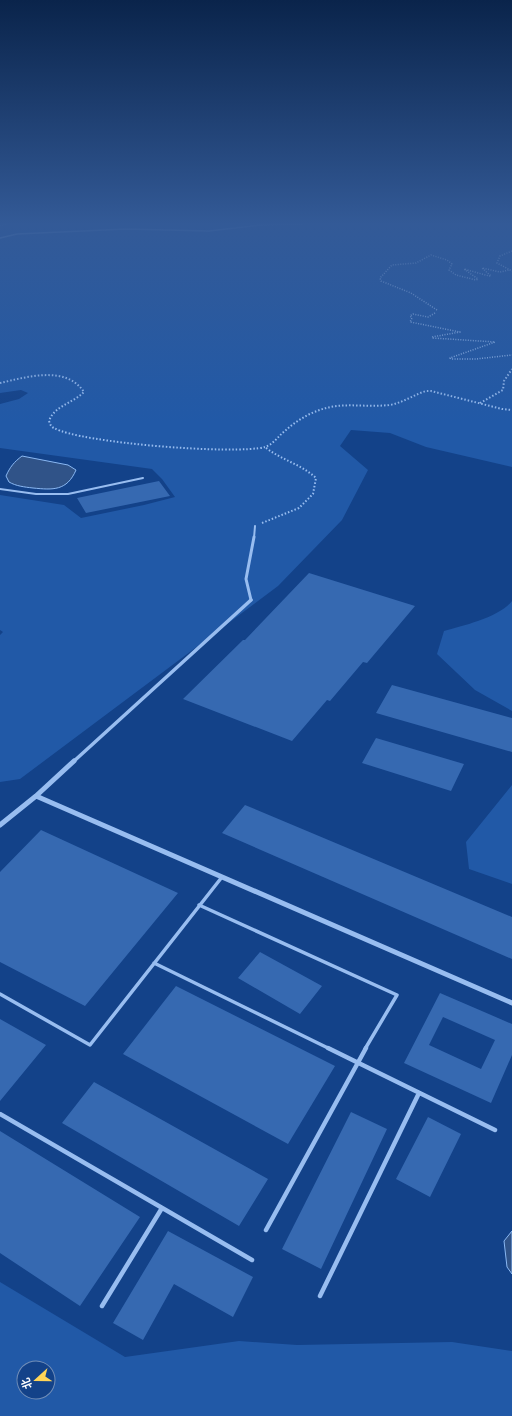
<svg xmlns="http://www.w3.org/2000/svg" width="512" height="1416" viewBox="0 0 512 1416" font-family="Mulish,'Noto Sans SC',sans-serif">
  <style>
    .green { fill: #2159a7; fill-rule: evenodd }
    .water { fill: #305388; stroke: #8ab8f3 }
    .building { fill: #3669b1; fill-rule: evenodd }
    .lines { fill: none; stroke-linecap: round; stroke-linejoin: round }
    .path-far1 { stroke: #98bdf0; stroke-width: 1.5; stroke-dasharray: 1 1.5; stroke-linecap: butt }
    .path { stroke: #98bdf0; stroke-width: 2; stroke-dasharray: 1.5 2; stroke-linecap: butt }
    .service-far4 { stroke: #98bdf0; stroke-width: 1.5 }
    .service-far3 { stroke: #98bdf0; stroke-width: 2 }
    .service-far2 { stroke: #98bdf0; stroke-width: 3 }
    .service-far1 { stroke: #98bdf0; stroke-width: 3.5 }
    .service { stroke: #98bdf0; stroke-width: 4.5 }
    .minor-far1 { stroke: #98bdf0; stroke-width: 3.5 }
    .minor { stroke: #98bdf0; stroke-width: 5 }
  </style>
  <rect width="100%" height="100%" fill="#134289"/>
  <path class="green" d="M 0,224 L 512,224 L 512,467 L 426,447 L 390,433 L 351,430 L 340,446 L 368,470 L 342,520 L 278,586 L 20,779 L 0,782 L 0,635 L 3,632 L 0,630 L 0,495 L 64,505 L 81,518 L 144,505 L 175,497 L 162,479 L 152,469 L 0,448 L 0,404 L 19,399 L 28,393 L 21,390 L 0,393 Z
    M 512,601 L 512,711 L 475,690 L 437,654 L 444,631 C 463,626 500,617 512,601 Z
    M 512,785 L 512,884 L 469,869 L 466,842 Z
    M 0,1282 L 125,1357 L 239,1341 L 297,1345 L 452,1342 L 512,1351 L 512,1416 L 0,1416 ZM 24,1368 L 48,1368 L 48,1392 L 24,1392 Z"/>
  <path class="water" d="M 22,456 L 68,465 L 76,470 C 67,491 53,490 33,488 C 24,487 16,486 9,482 L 6,476 C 10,467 14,462 22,456 Z
    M 512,1231 L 512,1274 L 507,1267 L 504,1241 Z"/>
  <path class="building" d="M 159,481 L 170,496 L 86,513 L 77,498 Z
    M 309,573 L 415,606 L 367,663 L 363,662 L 330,701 L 327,700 L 292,741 L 183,699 L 243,640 L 245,640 Z
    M 392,685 L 512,718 L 512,752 L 376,713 Z
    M 376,738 L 464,764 L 451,791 L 362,763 Z
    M 245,805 L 512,917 L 512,959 L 222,833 Z
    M 41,830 L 178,893 L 85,1006 L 0,962 L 0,872 Z
    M 260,952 L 322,986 L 300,1014 L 238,978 Z
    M 176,986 L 335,1066 L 288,1144 L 123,1054 Z
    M 440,993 L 512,1024 L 512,1055 L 491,1103 L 404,1063 ZM 443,1017 L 495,1040 L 481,1069 L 429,1045 Z
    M 0,1019 L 46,1045 L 0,1101 Z
    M 94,1082 L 268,1179 L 239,1226 L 62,1123 Z
    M 351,1112 L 387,1129 L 321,1269 L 282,1249 Z
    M 428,1117 L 461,1134 L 430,1197 L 396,1179 Z
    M 0,1131 L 140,1217 L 80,1306 L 0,1253 Z
    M 168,1231 L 253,1277 L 233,1317 L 174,1284 L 143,1340 L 113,1323 Z"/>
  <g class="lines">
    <path class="path-far1" d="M 0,226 L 6,224
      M 512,251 L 500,256 L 497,263 L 512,271
      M 437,310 L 411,293 L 381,281 L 380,278 L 392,265 L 416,263 L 431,255 L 447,260 L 452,264 L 449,270 L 456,275 L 476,280 L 478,279 L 464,269 L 489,276 L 491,276 L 482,268 L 500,272 L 509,270
      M 435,313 L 428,317 L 413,314 L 410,316 L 412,318 L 410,322 L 460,332 L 432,337 L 433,338 L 495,342 L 450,358 L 451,359 L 476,359 L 512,355"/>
    <path class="path" d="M 0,383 C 27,377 66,365 84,392 C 73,403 54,406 49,421 C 50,424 51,427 54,428 C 80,443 235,455 265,447 C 274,444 279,435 286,430 C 295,422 306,415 317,411 C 341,401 365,408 389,405 C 403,403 413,395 426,391 L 431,391 L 502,409 L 512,410
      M 480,403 L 503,390 L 504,381 L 512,369
      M 262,523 L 299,508 L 313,494 L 316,478 C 301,464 281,460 265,447"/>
    <path class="service-far4" d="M 0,238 L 17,234 L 126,229 L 209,231 L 260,225 L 303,224"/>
    <path class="service-far3" d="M 0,489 L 36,494 L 68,494 L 143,478
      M 254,538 L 255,526"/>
    <path class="service-far2" d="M 251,600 L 246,579 L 254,537"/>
    <path class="service-far1" d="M 199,905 L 397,995 L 365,1049
      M 154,963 L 330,1049
      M 0,994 L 90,1045 L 222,877"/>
    <path class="service" d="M 328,1048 L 495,1130
      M 0,1114 L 252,1260
      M 266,1230 L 366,1048
      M 320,1296 L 419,1093
      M 102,1306 L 162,1208"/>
    <path class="minor-far1" d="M 73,762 L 251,600"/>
    <path class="minor" d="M 36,796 L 74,761
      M 0,825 L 36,796 L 512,1003"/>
  </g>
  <linearGradient id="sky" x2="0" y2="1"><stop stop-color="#0a244b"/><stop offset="0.53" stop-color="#335a97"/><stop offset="1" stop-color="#335a97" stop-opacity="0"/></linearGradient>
  <rect width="512" height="422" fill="url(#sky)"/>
  <g transform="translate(36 1380) rotate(249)"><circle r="19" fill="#134289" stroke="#718eb8"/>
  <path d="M0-3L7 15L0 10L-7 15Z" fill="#ffd457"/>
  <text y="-6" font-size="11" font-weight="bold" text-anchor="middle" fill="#ffffff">北</text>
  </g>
</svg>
